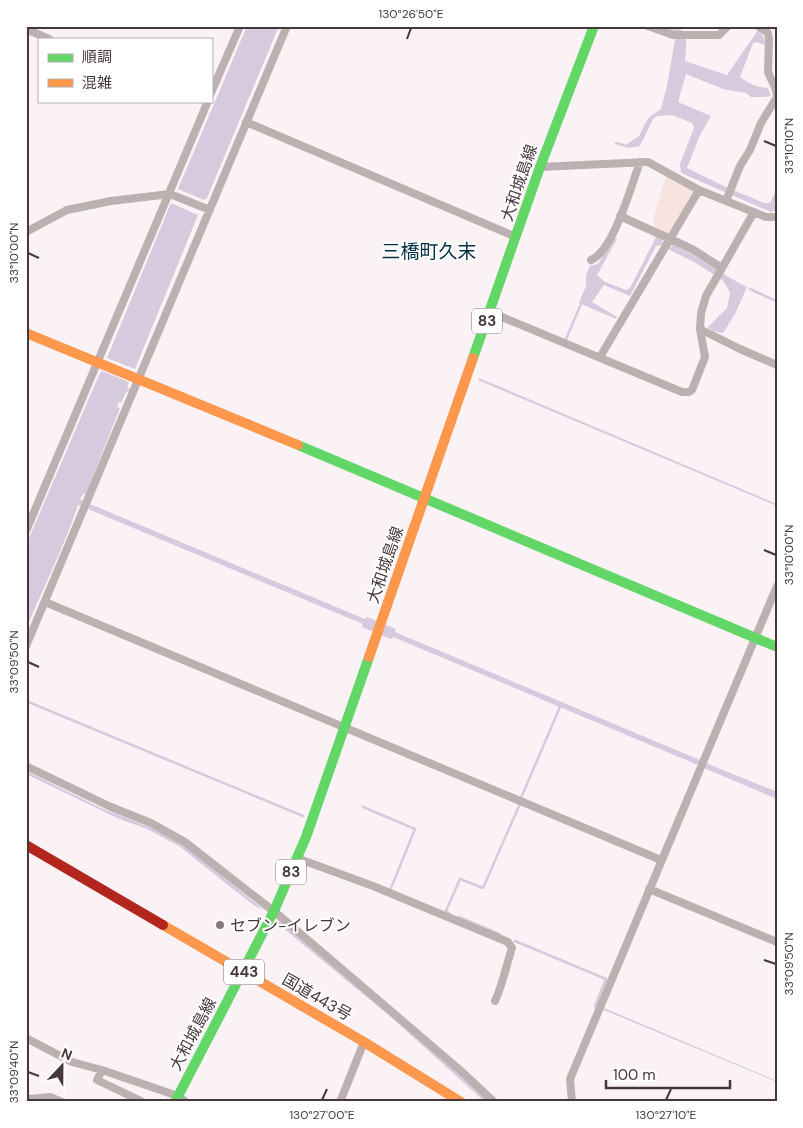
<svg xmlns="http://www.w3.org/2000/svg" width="803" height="1128" viewBox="0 0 803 1128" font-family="'DM Sans','Noto Sans JP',sans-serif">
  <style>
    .green { fill: #f7e4df }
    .water { fill: #d6cadf }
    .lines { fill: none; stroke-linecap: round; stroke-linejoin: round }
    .stream { stroke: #d6cadf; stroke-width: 2.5 }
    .street { stroke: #bcb0b0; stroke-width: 8 }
    .fast { stroke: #63d668; stroke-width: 10 }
    .slow { stroke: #ff974d; stroke-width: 10 }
    .jam { stroke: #b3261e; stroke-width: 10 }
    .ticks { fill: none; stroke: #47373d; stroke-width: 2 }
    .poi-dot { fill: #86787d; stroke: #fff; stroke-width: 2 }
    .labels { text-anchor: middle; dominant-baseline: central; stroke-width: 4; stroke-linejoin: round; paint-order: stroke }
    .shield { fill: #fff; stroke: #7e7377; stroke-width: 1 }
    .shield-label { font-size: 15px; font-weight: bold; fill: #47373d }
    .street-label { font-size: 16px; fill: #47373d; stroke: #fff }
    .poi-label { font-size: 16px; fill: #47373d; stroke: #fff; text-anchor: start }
    .quarter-label { font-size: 19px; fill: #003044; stroke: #fff }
    .neatline { fill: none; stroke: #47373d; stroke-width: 2 }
    .ticks-label { font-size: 12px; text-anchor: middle; fill: #47373d }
  </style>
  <rect width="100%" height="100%" fill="#faf2f4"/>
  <path class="green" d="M 666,176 L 693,191 L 668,235 L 655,228 L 653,219 Z"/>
  <path class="water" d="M 247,26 L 279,26 L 207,198 L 204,200 L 178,189 Z
    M 658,26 C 690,26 687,33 685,61 L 727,75 L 758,30 C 762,34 765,38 765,45 L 757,42 L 753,43 L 740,77 C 749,84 757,87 768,88 L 771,96 L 764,97 L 751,97 L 746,93 L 723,89 L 686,74 L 678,102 L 711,116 L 700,135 L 687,168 L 726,187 L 764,203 L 770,203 L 777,188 L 777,210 L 771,212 L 681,173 L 680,164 L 694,128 L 692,123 L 672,115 L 657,116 L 653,119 L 640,146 L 626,148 L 627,144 L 639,136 L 648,118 L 661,109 L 667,86 L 675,39 L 675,32 Z
    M 171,203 L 198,215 L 135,369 L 107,358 Z
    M 656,237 L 662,240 L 662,241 L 671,247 L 673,245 C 700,256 721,274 747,287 L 735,314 L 723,333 L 713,331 L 708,327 L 727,308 L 730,293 L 726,285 L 722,280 L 696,263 L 660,245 L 656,246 L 630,296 L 604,285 L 592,302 L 617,317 L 616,319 L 579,303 L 586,286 L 586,275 L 590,266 L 598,264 L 614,238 L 617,239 L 597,275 L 605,282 L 626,290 L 630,288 Z
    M 102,371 L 129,382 L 127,387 L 130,389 L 129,392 L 126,392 L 121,403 L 119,402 L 117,407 L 120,408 L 116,418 L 86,494 L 83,494 L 80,499 L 83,501 L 81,506 L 78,505 C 64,547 43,588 26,629 L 26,545 L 100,373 Z
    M 479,378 L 777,504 L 777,506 L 478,380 Z
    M 90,504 L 365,619 L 367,617 L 396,629 L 395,632 L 700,760 L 698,765 L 393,637 L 391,639 L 362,627 L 363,624 L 88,509 Z
    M 706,763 L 777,792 L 777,799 L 704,768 Z
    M 26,771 L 101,808 L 162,832 L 180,842 L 264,910 L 255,906 L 233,889 L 179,846 L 147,829 L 117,818 L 26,774 Z
    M 279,920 L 452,1068 L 488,1102 L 485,1102 L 392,1018 L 277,923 Z
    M 604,1008 L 777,1081 L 777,1082 L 604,1010 Z"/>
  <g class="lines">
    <path class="stream" d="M 616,143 L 626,146
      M 750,289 L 776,301 L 777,299
      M 566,339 L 581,304
      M 26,701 L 303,816
      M 521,798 L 560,707
      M 363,807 L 415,829 L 391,888
      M 449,913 L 446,911 L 460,879 L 483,888 L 519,806
      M 459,917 L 499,934
      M 515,941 L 606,979 L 595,1006"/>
    <path class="street" d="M 648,26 L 673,35 L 719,35 L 728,26
      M 26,29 L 49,39
      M 211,93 L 240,26
      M 246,122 L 516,237
      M 540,167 L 648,162 L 699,190 L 766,217 L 777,217
      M 726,201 L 740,166 L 750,150 L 761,123 L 777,97 L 776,90 L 768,72 L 769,40 L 768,33 L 758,26
      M 620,216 L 692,249 L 722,268
      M 26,232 L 67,210 L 111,201 L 170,194 L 210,210
      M 591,260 C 614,250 631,186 640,162
      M 490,312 L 682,392 L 689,392 L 692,390 L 705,357 L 700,329 L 701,313 L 706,296 L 754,212
      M 700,329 L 740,349 L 777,365
      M 600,357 L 699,190
      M 26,531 L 208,101
      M 45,602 L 661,860
      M 26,646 L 287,26
      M 26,766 L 111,807 L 151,823 L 185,842 L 281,917 L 461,1071 L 494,1102
      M 302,860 L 373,886 L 508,942 L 512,948 C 506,966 503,984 495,1001
      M 649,889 L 777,942
      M 26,1038 L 72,1062 L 102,1070 L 178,1096 L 186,1102
      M 102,1070 L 97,1080 L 143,1102
      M 26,1097 L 30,1099 L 50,1097 L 62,1102
      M 340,1102 L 364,1042
      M 572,1102 L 570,1079 L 777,586"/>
    <path class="fast" d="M 473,358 L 540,167 L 594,26
      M 298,445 L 777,647
      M 175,1102 L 274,911 L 306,837 L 369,657"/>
    <path class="slow" d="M 26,333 L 298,445
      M 369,657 L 473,358
      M 163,925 L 364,1042 L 461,1102"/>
    <path class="jam" d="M 26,845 L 163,925"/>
  </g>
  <path class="ticks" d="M 407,39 L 411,28M 764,141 L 776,146M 28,253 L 39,258M 764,550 L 776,555M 28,662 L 39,667M 764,960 L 776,964M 28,1072 L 39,1076M 322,1100 L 327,1089M 666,1100 L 671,1089"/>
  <circle class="poi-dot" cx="220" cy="925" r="5"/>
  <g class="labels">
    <g class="shield">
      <rect x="472" y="308.5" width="30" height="25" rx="4"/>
      <rect x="276" y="859.5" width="30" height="25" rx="4"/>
      <rect x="224" y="959.5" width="40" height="25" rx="4"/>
    </g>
    <g class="shield-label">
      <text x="487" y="321">83</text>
      <text x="291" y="872">83</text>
      <text x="244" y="972">443</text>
    </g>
    <g class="street-label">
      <text transform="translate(519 183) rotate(-71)">大和城島線</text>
      <text transform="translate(385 565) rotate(-71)">大和城島線</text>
      <text transform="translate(317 997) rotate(30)">国道443号</text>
      <text transform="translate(193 1034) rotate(-62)">大和城島線</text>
    </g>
    <g class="poi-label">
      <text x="230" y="925">セブン-イレブン</text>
    </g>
    <g class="quarter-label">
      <text x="429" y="251">三橋町久末</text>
    </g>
  </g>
  <rect width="803" height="1128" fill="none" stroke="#ffffff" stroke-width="55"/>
  <rect x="38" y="38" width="175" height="65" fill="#ffffff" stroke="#b5afb1"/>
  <rect x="48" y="54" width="25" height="8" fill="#63d668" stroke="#b5afb1"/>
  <text x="82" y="62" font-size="15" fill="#47373d">順調</text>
  <rect x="48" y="79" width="25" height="8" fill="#ff974d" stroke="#b5afb1"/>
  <text x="82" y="88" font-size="15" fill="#47373d">混雑</text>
  <g transform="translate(62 1066) rotate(22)" stroke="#ffffff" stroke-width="4" paint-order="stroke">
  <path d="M0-4L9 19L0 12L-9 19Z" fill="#47373d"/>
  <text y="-8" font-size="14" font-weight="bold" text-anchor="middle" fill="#47373d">N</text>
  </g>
  <path d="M606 1080v8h124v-8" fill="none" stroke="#47373d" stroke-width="2.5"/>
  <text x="613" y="1080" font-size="15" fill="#47373d" stroke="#ffffff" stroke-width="4" paint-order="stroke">100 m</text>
  <rect x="28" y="28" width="748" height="1072" class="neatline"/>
  <g class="ticks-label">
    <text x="411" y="18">130°26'50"E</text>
    <text transform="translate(789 146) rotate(-90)" y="4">33°10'10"N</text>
    <text transform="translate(14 253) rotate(-90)" y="4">33°10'00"N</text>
    <text transform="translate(789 555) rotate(-90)" y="4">33°10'00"N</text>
    <text transform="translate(14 662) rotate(-90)" y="4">33°09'50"N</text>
    <text transform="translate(789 964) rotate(-90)" y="4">33°09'50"N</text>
    <text transform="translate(14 1072) rotate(-90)" y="4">33°09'40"N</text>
    <text x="322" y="1119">130°27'00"E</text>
    <text x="666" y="1119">130°27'10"E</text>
  </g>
</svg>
